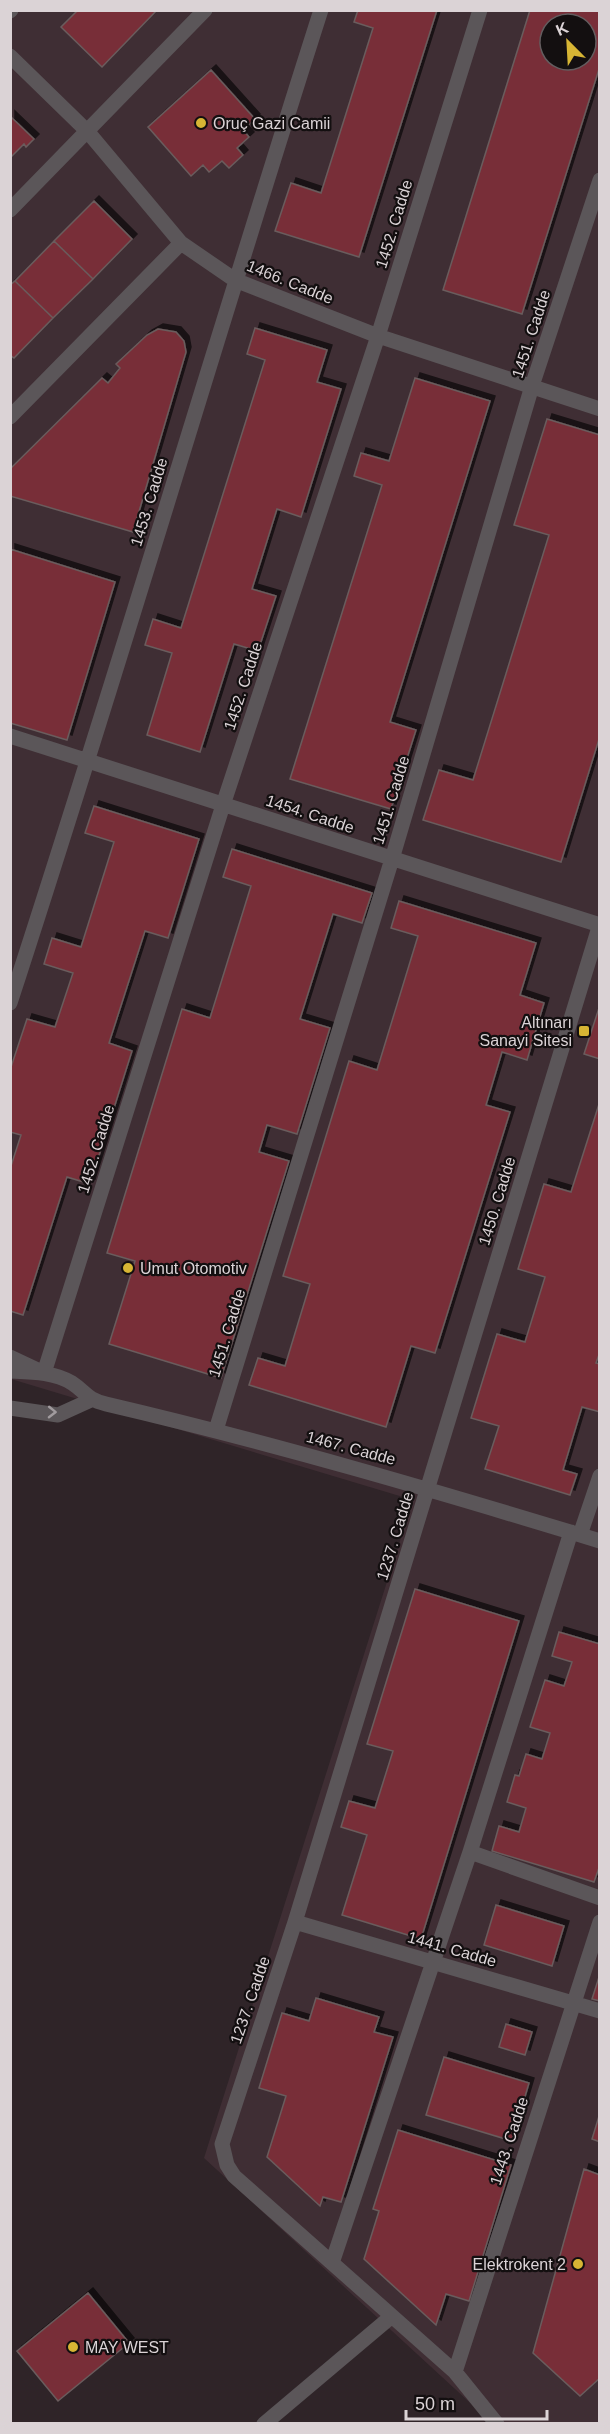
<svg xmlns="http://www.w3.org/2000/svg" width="610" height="2434" viewBox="0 0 610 2434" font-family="Helvetica,sans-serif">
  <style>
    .built { fill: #3f2e34; fill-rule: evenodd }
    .building { fill: #782f38; stroke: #6a5c5d; stroke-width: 1.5; fill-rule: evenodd; filter: url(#shadow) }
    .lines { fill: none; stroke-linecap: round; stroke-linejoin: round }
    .minor { stroke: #5b5659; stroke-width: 15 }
    .oneway { stroke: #a19b9e }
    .poi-dot { fill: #d7b534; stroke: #130f10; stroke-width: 2 }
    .labels { text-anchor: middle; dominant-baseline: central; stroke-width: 4.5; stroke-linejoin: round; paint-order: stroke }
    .poi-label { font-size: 16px; fill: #dbd3d6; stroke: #130f10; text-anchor: start }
    .street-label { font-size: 16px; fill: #dbd3d6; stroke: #130f10 }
  </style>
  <defs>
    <filter id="shadow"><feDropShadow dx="5" dy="-5" stdDeviation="0" flood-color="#0009"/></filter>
  </defs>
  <rect width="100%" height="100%" fill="#2f2428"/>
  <path class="built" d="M 10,11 L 599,11 L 599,2423 L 492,2423 L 204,2158 L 413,1500 L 11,1379 ZM 550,24 L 586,24 L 586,60 L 550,60 Z"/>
  <path class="building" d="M 78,10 L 157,10 L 102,67 L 61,27 Z
    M 358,10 L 437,10 L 359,257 L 275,231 L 291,183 L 321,193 L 373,28 L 354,22 Z
    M 530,10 L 600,10 L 600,66 L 522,314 L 443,290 ZM 550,24 L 586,24 L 586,60 L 550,60 Z
    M 211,70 L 255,119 L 243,130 L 249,137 L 237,148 L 243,155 L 229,168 L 222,161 L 209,172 L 203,165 L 191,176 L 148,127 Z
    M 10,116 L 34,139 L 26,147 L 24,144 L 10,158 Z
    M 94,201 L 132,239 L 93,279 L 54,241 Z
    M 54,241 L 93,279 L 53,318 L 15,281 Z
    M 15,281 L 53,318 L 14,358 L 10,355 L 10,285 Z
    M 255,328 L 327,350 L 317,382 L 341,389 L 301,517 L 277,509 L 252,589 L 276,596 L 258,651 L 234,644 L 200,752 L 147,735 L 172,653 L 145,645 L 153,619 L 181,628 L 265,360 L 247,354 Z
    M 158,329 L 176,332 L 184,341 L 186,352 L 133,532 L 10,496 L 10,469 L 102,378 L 108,383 L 120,368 L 116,364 L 147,335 Z
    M 415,378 L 490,401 L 390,722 L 416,730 L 391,809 L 290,779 L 382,485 L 354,476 L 361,453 L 389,461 Z
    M 547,419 L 600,435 L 600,736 L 561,862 L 423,820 L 439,770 L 473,780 L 549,535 L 514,525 Z
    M 10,549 L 115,582 L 67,740 L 10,723 Z
    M 94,806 L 199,839 L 168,938 L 145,931 L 109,1043 L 132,1051 L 90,1184 L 67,1177 L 23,1315 L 10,1311 L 10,1169 L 21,1135 L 10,1132 L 10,1070 L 27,1019 L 55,1027 L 73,973 L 44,964 L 52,938 L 81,947 L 114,842 L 85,833 Z
    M 232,849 L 372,893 L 362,923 L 333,914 L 300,1019 L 330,1028 L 297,1134 L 267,1125 L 259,1152 L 289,1161 L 221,1378 L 109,1344 L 135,1261 L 107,1253 L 182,1009 L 210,1018 L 251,886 L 223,877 Z
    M 399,901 L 536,943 L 520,995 L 544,1003 L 527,1060 L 502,1052 L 486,1105 L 510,1112 L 435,1353 L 411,1346 L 386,1427 L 249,1385 L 258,1358 L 285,1366 L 310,1284 L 283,1276 L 349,1061 L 377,1070 L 418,936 L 391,928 Z
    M 600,1005 L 600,1059 L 584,1054 Z
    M 600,1101 L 600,1352 L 596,1363 L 600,1364 L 600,1412 L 582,1407 L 563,1470 L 577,1474 L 570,1495 L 485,1469 L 499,1426 L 471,1418 L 497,1334 L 525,1342 L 545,1277 L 518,1269 L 544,1184 L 571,1192 Z
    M 415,1589 L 519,1621 L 421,1939 L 342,1915 L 367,1835 L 341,1827 L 349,1801 L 375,1808 L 393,1751 L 367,1744 Z
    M 559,1632 L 600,1644 L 600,1865 L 594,1882 L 492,1851 L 499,1826 L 519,1832 L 526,1808 L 507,1802 L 515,1775 L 519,1776 L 526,1754 L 542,1759 L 550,1733 L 530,1727 L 545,1680 L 564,1686 L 572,1662 L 552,1656 Z
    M 496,1905 L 564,1926 L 552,1966 L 484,1945 Z
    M 600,1974 L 600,2001 L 592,1999 Z
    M 316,1998 L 379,2017 L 374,2032 L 393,2037 L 341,2202 L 323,2197 L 320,2206 L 267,2157 L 286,2096 L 259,2088 L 282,2013 L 309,2021 Z
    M 506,2024 L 532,2032 L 525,2055 L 499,2047 Z
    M 444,2057 L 529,2083 L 512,2141 L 426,2115 Z
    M 600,2113 L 600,2142 L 592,2139 Z
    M 398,2130 L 511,2165 L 469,2301 L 446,2294 L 436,2325 L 364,2259 L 379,2211 L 373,2209 Z
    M 584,2169 L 600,2175 L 600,2378 L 580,2396 L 533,2353 Z
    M 88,2293 L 129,2343 L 58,2401 L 17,2351 Z"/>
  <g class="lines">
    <path class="minor" d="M 10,11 L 11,10
      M 10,56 L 88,132 L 181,243 L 235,280 L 378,336 L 600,409
      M 10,210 L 205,10
      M 10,417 L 181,243
      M 10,736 L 600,925
      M 10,1003 C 118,673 215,341 321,10
      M 10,1357 L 44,1373 L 223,805 L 378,336 L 480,10
      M 10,1371 C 31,1372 54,1372 72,1383 C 87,1393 86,1399 106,1404 C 273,1443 436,1491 600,1541
      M 10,1408 L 58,1415 L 91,1400
      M 216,1430 L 392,859 L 532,386 L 600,180
      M 580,1535 L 600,1476
      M 470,1852 L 600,1898
      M 295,1922 L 600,2011
      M 332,2263 L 470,1852 L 571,1532
      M 455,2372 L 600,1922
      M 264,2424 L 392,2316
      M 497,2424 L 455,2372 L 234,2176 L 227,2165 L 222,2144 L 295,1922 L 600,924"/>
  </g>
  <defs><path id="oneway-chevron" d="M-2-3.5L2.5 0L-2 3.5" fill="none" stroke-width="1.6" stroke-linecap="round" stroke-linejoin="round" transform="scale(1.5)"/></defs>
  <use class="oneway" href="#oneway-chevron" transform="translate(52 1412) rotate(1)"/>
  <g class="poi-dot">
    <circle cx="201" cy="123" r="6"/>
    <rect x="578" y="1025" width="12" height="12" rx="3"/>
    <circle cx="128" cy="1268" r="6"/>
    <circle cx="578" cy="2264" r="6"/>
    <circle cx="73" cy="2347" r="6"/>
  </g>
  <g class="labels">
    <g class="poi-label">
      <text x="213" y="123">Oruç Gazi Camii</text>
      <text x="572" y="1022" text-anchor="end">Altınarı<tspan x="572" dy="18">Sanayi Sitesi</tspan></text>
      <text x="140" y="1268">Umut Otomotiv</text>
      <text x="566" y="2264" text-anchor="end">Elektrokent 2</text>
      <text x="85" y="2347">MAY WEST</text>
    </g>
    <g class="street-label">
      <text transform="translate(394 224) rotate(-73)">1452. Cadde</text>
      <text transform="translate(290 282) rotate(22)">1466. Cadde</text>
      <text transform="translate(531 334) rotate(-72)">1451. Cadde</text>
      <text transform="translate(149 502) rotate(-73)">1453. Cadde</text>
      <text transform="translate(243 686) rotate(-72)">1452. Cadde</text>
      <text transform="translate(391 800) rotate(-73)">1451. Cadde</text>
      <text transform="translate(310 814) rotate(18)">1454. Cadde</text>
      <text transform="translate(96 1149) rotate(-73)">1452. Cadde</text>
      <text transform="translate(497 1201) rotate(-73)">1450. Cadde</text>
      <text transform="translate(227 1333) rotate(-73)">1451. Cadde</text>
      <text transform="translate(351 1448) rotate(15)">1467. Cadde</text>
      <text transform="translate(395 1536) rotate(-73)">1237. Cadde</text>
      <text transform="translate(452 1949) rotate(16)">1441. Cadde</text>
      <text transform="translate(250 2000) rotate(-71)">1237. Cadde</text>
      <text transform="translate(509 2141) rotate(-72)">1443. Cadde</text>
    </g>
  </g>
  <rect width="610" height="2434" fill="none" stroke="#dbd3d6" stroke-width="24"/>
  <g transform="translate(568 42) rotate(336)"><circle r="28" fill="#130f10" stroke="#635d5f" stroke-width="1.5"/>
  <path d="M0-4.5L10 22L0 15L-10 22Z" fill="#d7b534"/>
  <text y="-9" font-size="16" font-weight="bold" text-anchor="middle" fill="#dbd3d6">K</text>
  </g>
  <path d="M406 2410v9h141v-9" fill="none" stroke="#dbd3d6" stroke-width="3"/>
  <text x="415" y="2410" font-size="18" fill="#dbd3d6" stroke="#130f10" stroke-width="4.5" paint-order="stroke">50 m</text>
</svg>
